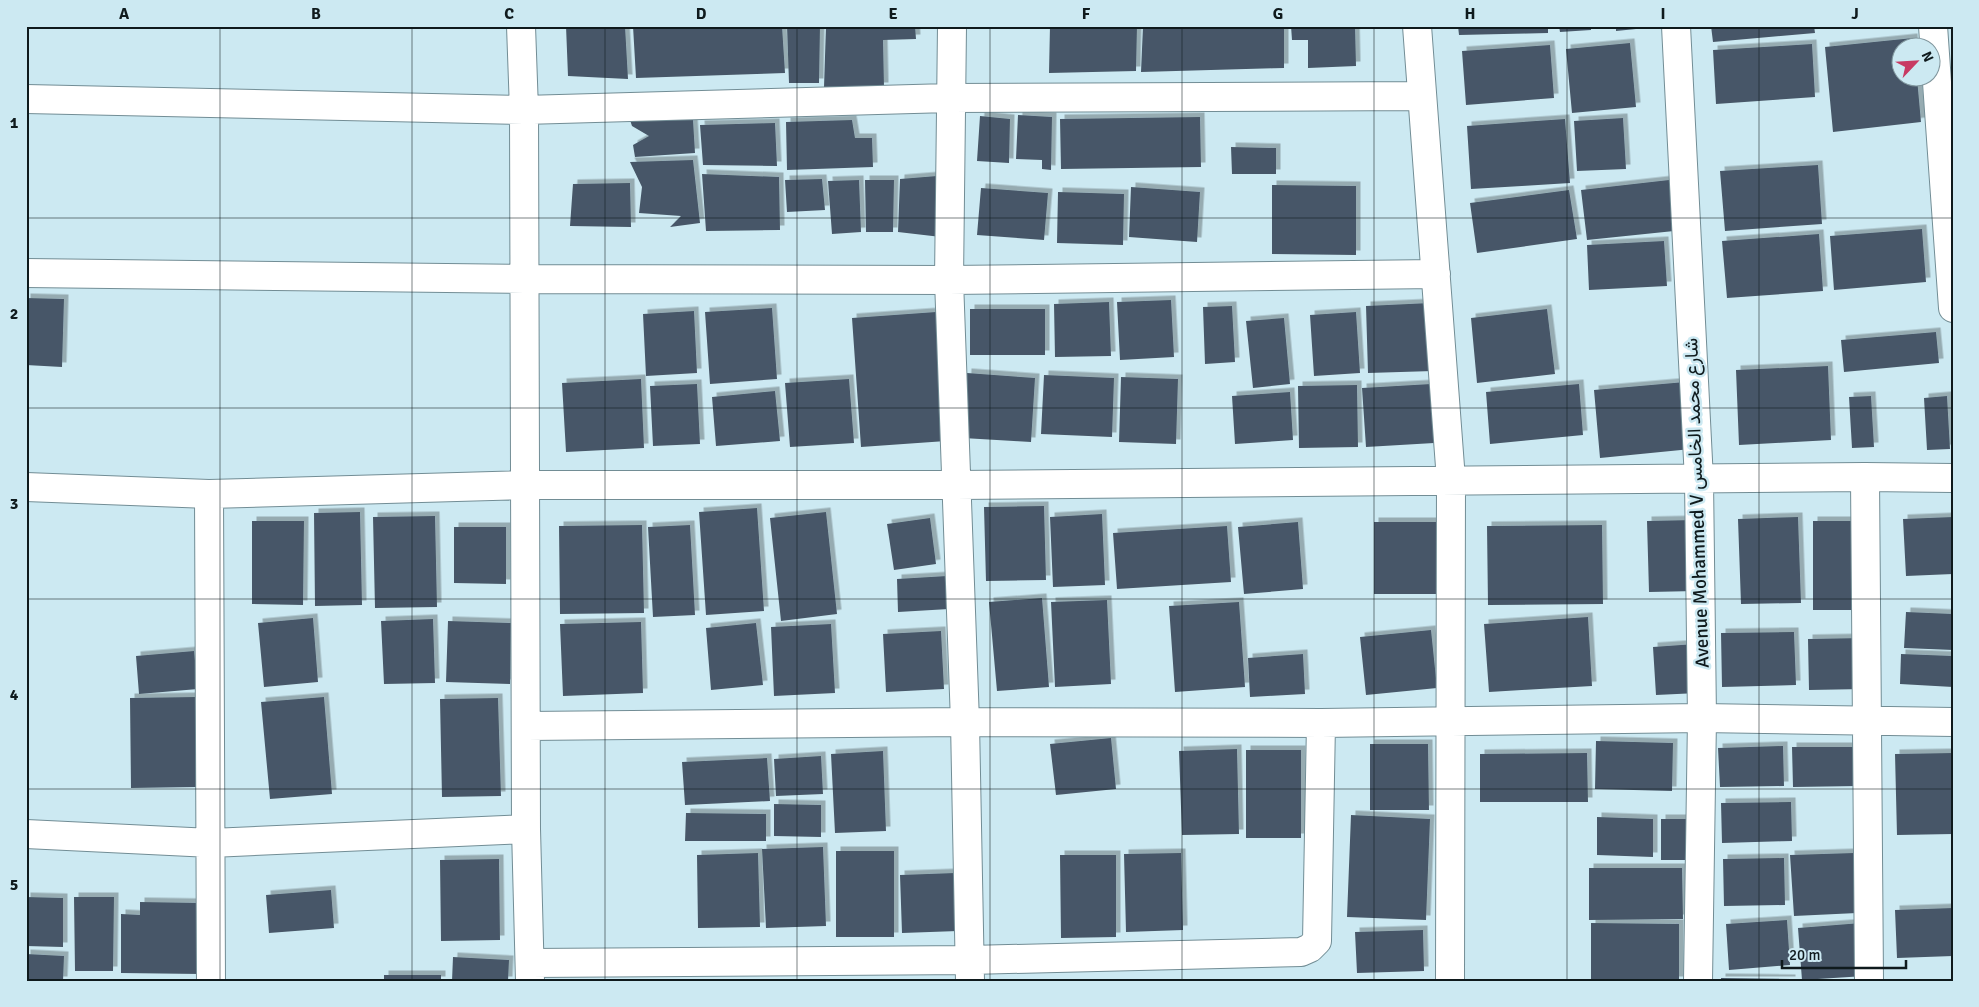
<svg xmlns="http://www.w3.org/2000/svg" width="1979" height="1007" viewBox="0 0 1979 1007" font-family="Signika,Vazirmatn,sans-serif">
  <style>
    .building { fill: #475767; filter: url(#shadow) }
    .lines { fill: none; stroke-linecap: round; stroke-linejoin: round }
    .minor-casing { stroke: #728d95; stroke-width: 30 }
    .minor { stroke: #fff; stroke-width: 28 }
    .grid { fill: none; stroke: #0f1a1d; stroke-width: 1; stroke-opacity: 0.55 }
    .labels { text-anchor: middle; dominant-baseline: central; stroke-width: 5; stroke-linejoin: round; paint-order: stroke }
    .street-label { font-size: 19px; fill: #0f1a1d; stroke: #cce9f2 }
    .neatline { fill: none; stroke: #0f1a1d; stroke-width: 2 }
    .grid-label { font-size: 16px; text-anchor: middle; font-weight: bold; fill: #0f1a1d }
  </style>
  <defs>
    <filter id="shadow"><feDropShadow dx="4.5" dy="-4.5" stdDeviation="0" flood-color="#0004"/></filter>
  </defs>
  <rect width="100%" height="100%" fill="#cce9f2"/>
  <path class="building" d="M 566,26 L 625,26 L 628,79 L 568,76 Z
    M 633,26 L 782,26 L 785,73 L 636,78 Z
    M 787,26 L 820,26 L 819,83 L 789,83 Z
    M 826,26 L 915,26 L 916,39 L 883,40 L 884,87 L 824,87 Z
    M 1050,26 L 1137,26 L 1136,71 L 1049,73 Z
    M 1143,26 L 1284,26 L 1284,68 L 1141,72 Z
    M 1291,26 L 1355,26 L 1356,66 L 1308,68 L 1308,40 L 1292,40 Z
    M 1458,26 L 1548,26 L 1548,33 L 1459,35 Z
    M 1559,26 L 1591,26 L 1591,30 L 1560,32 Z
    M 1616,26 L 1646,26 L 1646,28 L 1616,31 Z
    M 1711,26 L 1814,26 L 1815,33 L 1713,42 Z
    M 1913,38 L 1914,48 L 1902,48 L 1902,78 L 1917,78 L 1921,122 L 1833,132 L 1825,47 Z
    M 1630,43 L 1636,107 L 1572,113 L 1566,49 Z
    M 1812,44 L 1815,97 L 1716,104 L 1713,50 Z
    M 1550,45 L 1554,98 L 1466,105 L 1462,51 Z
    M 1018,115 L 1052,117 L 1051,170 L 1042,169 L 1042,160 L 1016,159 Z
    M 980,116 L 1010,119 L 1009,163 L 977,161 Z
    M 1200,117 L 1201,167 L 1061,169 L 1060,119 Z
    M 1623,118 L 1626,169 L 1577,171 L 1574,121 Z
    M 1565,119 L 1570,183 L 1471,189 L 1467,126 Z
    M 630,120 L 693,120 L 695,153 L 635,157 L 633,145 L 649,136 L 632,126 Z
    M 852,120 L 855,138 L 872,138 L 873,167 L 787,170 L 786,122 Z
    M 775,123 L 777,166 L 703,165 L 700,125 Z
    M 1231,147 L 1276,148 L 1276,174 L 1232,174 Z
    M 693,160 L 700,223 L 670,227 L 681,216 L 639,213 L 642,187 L 630,162 Z
    M 1818,165 L 1822,224 L 1725,231 L 1720,171 Z
    M 702,174 L 779,177 L 780,230 L 706,231 Z
    M 937,176 L 941,237 L 898,232 L 900,179 Z
    M 822,179 L 825,210 L 787,212 L 785,180 Z
    M 859,180 L 861,232 L 832,234 L 828,181 Z
    M 865,180 L 894,180 L 893,232 L 866,232 Z
    M 1669,180 L 1674,231 L 1587,240 L 1581,190 Z
    M 630,183 L 631,227 L 570,226 L 573,184 Z
    M 1272,185 L 1356,186 L 1356,255 L 1272,254 Z
    M 1131,187 L 1200,192 L 1197,242 L 1129,237 Z
    M 981,188 L 1048,193 L 1044,240 L 977,235 Z
    M 1569,190 L 1577,239 L 1477,253 L 1470,203 Z
    M 1058,192 L 1124,194 L 1123,245 L 1057,243 Z
    M 1922,229 L 1926,282 L 1834,290 L 1830,236 Z
    M 1819,234 L 1823,291 L 1727,298 L 1722,241 Z
    M 1664,241 L 1667,286 L 1589,290 L 1587,245 Z
    M 26,298 L 64,299 L 62,367 L 26,365 Z
    M 1171,300 L 1174,357 L 1120,360 L 1117,302 Z
    M 1109,302 L 1111,356 L 1055,357 L 1054,304 Z
    M 1430,303 L 1433,371 L 1368,373 L 1366,306 Z
    M 1232,306 L 1235,362 L 1205,364 L 1203,307 Z
    M 772,308 L 777,379 L 710,384 L 705,312 Z
    M 970,309 L 1045,309 L 1045,355 L 970,355 Z
    M 1547,309 L 1555,374 L 1477,383 L 1471,318 Z
    M 694,311 L 697,373 L 646,376 L 643,314 Z
    M 936,312 L 946,441 L 861,447 L 852,318 Z
    M 1356,312 L 1360,373 L 1314,376 L 1310,315 Z
    M 1284,318 L 1290,384 L 1253,388 L 1246,321 Z
    M 1936,332 L 1939,363 L 1844,372 L 1841,340 Z
    M 1828,366 L 1831,440 L 1739,445 L 1736,370 Z
    M 967,373 L 1035,378 L 1031,442 L 963,438 Z
    M 1044,375 L 1114,378 L 1112,437 L 1041,434 Z
    M 1121,377 L 1178,379 L 1176,444 L 1119,442 Z
    M 641,379 L 644,448 L 566,452 L 562,383 Z
    M 849,379 L 854,443 L 790,447 L 785,383 Z
    M 1685,382 L 1691,449 L 1600,458 L 1594,390 Z
    M 697,384 L 700,444 L 653,446 L 650,386 Z
    M 1431,384 L 1434,443 L 1366,447 L 1362,388 Z
    M 1579,384 L 1583,435 L 1490,444 L 1486,392 Z
    M 1357,385 L 1358,447 L 1299,448 L 1298,386 Z
    M 775,391 L 780,441 L 716,446 L 712,397 Z
    M 1290,392 L 1293,440 L 1235,444 L 1232,396 Z
    M 1871,396 L 1874,447 L 1852,448 L 1849,397 Z
    M 1947,396 L 1950,449 L 1927,450 L 1924,398 Z
    M 1044,506 L 1046,580 L 986,581 L 984,507 Z
    M 757,508 L 764,611 L 706,615 L 699,512 Z
    M 360,512 L 362,605 L 315,606 L 314,513 Z
    M 826,512 L 837,614 L 781,621 L 770,518 Z
    M 1102,514 L 1105,585 L 1053,587 L 1050,517 Z
    M 435,516 L 437,607 L 375,608 L 373,517 Z
    M 1798,517 L 1801,603 L 1741,604 L 1738,519 Z
    M 1953,517 L 1953,574 L 1906,576 L 1903,519 Z
    M 930,518 L 936,564 L 894,570 L 887,524 Z
    M 1694,520 L 1696,591 L 1649,592 L 1647,521 Z
    M 252,521 L 304,521 L 303,605 L 252,604 Z
    M 1813,521 L 1860,521 L 1861,610 L 1813,610 Z
    M 1298,522 L 1303,589 L 1244,594 L 1238,527 Z
    M 1374,522 L 1440,522 L 1440,594 L 1374,594 Z
    M 642,525 L 644,613 L 560,614 L 559,526 Z
    M 690,525 L 695,615 L 653,617 L 648,527 Z
    M 1602,525 L 1603,604 L 1488,605 L 1487,526 Z
    M 1227,526 L 1231,582 L 1117,589 L 1113,533 Z
    M 454,527 L 506,527 L 506,584 L 454,583 Z
    M 947,576 L 949,609 L 898,612 L 897,579 Z
    M 1042,598 L 1049,687 L 997,691 L 989,602 Z
    M 1107,600 L 1111,684 L 1055,687 L 1051,602 Z
    M 1239,602 L 1245,687 L 1175,692 L 1169,606 Z
    M 1906,612 L 1953,614 L 1953,650 L 1904,648 Z
    M 1588,617 L 1592,686 L 1489,692 L 1484,624 Z
    M 313,618 L 318,682 L 264,687 L 258,623 Z
    M 433,619 L 435,683 L 384,684 L 381,621 Z
    M 448,621 L 511,623 L 510,684 L 446,682 Z
    M 641,622 L 643,693 L 563,696 L 560,624 Z
    M 756,623 L 763,685 L 711,690 L 706,628 Z
    M 831,624 L 835,693 L 774,696 L 771,627 Z
    M 1431,630 L 1437,688 L 1366,695 L 1360,637 Z
    M 941,631 L 944,689 L 886,692 L 883,634 Z
    M 1794,632 L 1796,685 L 1722,687 L 1721,633 Z
    M 1863,638 L 1864,689 L 1809,690 L 1808,639 Z
    M 1695,644 L 1698,693 L 1656,695 L 1653,647 Z
    M 194,651 L 198,689 L 139,694 L 136,656 Z
    M 1303,654 L 1305,694 L 1250,697 L 1248,658 Z
    M 1901,654 L 1953,656 L 1953,687 L 1900,684 Z
    M 196,697 L 198,787 L 131,788 L 130,698 Z
    M 324,697 L 332,794 L 270,799 L 261,702 Z
    M 498,698 L 501,796 L 442,797 L 440,699 Z
    M 1111,738 L 1116,789 L 1056,795 L 1050,744 Z
    M 1596,741 L 1673,743 L 1672,791 L 1595,789 Z
    M 1370,744 L 1428,744 L 1429,810 L 1370,810 Z
    M 1783,746 L 1784,786 L 1720,787 L 1718,748 Z
    M 1792,747 L 1857,747 L 1858,786 L 1793,787 Z
    M 1237,749 L 1239,834 L 1182,835 L 1179,751 Z
    M 1246,750 L 1301,750 L 1301,838 L 1246,838 Z
    M 883,751 L 886,831 L 835,833 L 831,754 Z
    M 1587,753 L 1588,802 L 1480,802 L 1480,754 Z
    M 1953,753 L 1953,834 L 1897,835 L 1895,754 Z
    M 821,756 L 823,794 L 776,796 L 774,759 Z
    M 767,758 L 770,801 L 685,805 L 682,762 Z
    M 1791,802 L 1792,841 L 1722,843 L 1721,803 Z
    M 774,804 L 821,805 L 821,837 L 774,836 Z
    M 686,813 L 766,814 L 766,841 L 685,841 Z
    M 1351,815 L 1430,819 L 1426,920 L 1347,917 Z
    M 1597,817 L 1653,819 L 1653,857 L 1597,855 Z
    M 1661,819 L 1692,819 L 1693,860 L 1661,860 Z
    M 823,847 L 826,926 L 766,928 L 762,849 Z
    M 836,851 L 894,851 L 894,937 L 836,937 Z
    M 758,853 L 760,927 L 698,928 L 697,855 Z
    M 1181,853 L 1183,930 L 1126,932 L 1124,854 Z
    M 1854,853 L 1857,913 L 1794,916 L 1790,855 Z
    M 1060,855 L 1116,855 L 1116,937 L 1061,938 Z
    M 1784,858 L 1785,905 L 1724,906 L 1723,859 Z
    M 499,859 L 500,940 L 441,941 L 440,860 Z
    M 1589,868 L 1682,868 L 1683,919 L 1589,920 Z
    M 955,873 L 958,931 L 902,933 L 900,875 Z
    M 331,890 L 334,928 L 269,933 L 266,895 Z
    M 26,897 L 63,898 L 63,947 L 26,946 Z
    M 74,897 L 114,897 L 113,971 L 75,971 Z
    M 140,902 L 200,903 L 200,974 L 121,973 L 121,914 L 140,915 Z
    M 1953,908 L 1953,956 L 1897,958 L 1895,910 Z
    M 1787,920 L 1790,965 L 1729,970 L 1726,924 Z
    M 1591,923 L 1679,924 L 1679,981 L 1591,981 Z
    M 1861,923 L 1865,976 L 1802,980 L 1798,928 Z
    M 1423,930 L 1424,971 L 1357,973 L 1355,932 Z
    M 26,954 L 64,956 L 63,981 L 26,981 Z
    M 453,957 L 509,960 L 508,981 L 452,981 Z
    M 384,975 L 441,975 L 441,981 L 384,981 Z
    M 1721,978 L 1791,979 L 1791,981 L 1721,981 Z"/>
  <g class="lines">
    <g class="minor-casing">
      <path id="minor" d="M 521,26 L 524,110 L 526,829 L 530,981
        M 952,26 L 949,280 L 965,722 L 970,981
        M 1417,26 L 1451,480 L 1450,981
        M 1676,26 L 1699,480 L 1702,718 L 1698,981
        M 1933,26 L 1953,308
        M 26,99 L 524,110 L 949,98 L 1421,96
        M 26,273 L 524,279 L 949,280 L 1436,274
        M 1865,477 L 1869,981
        M 26,487 L 209,494 L 525,485 L 956,485 L 1865,477 L 1953,478
        M 209,494 L 211,981
        M 527,726 L 965,722 L 1321,723 L 1702,718 L 1953,722
        M 26,834 L 211,843 L 526,829
        M 530,963 L 970,960 L 1301,952 L 1310,948 L 1317,941 L 1321,723"/>
    </g>
    <use href="#minor" class="minor"/>
  </g>
  <path class="grid" d="M 220,26 L 220,981M 412,26 L 412,981M 605,26 L 605,981M 797,26 L 797,981M 990,26 L 990,981M 1182,26 L 1182,981M 1374,26 L 1374,981M 1567,26 L 1567,981M 1759,26 L 1759,981M 26,218 L 1953,218M 26,408 L 1953,408M 26,599 L 1953,599M 26,789 L 1953,789"/>
  <g class="labels">
    <g class="street-label">
      <text transform="translate(1697 503) rotate(-92)">Avenue Mohammed V شارع محمد الخامس</text>
    </g>
  </g>
  <rect width="1979" height="1007" fill="none" stroke="#cce9f2" stroke-width="55"/>
  <g transform="translate(1916 62) rotate(65)"><circle r="24" fill="#cce9f2" stroke="#80969d"/>
  <path d="M0-4L9 19L0 12L-9 19Z" fill="#c83a63"/>
  <text y="-8" font-size="14" font-weight="bold" text-anchor="middle" fill="#0f1a1d">N</text>
  </g>
  <path d="M1782 960v8h124v-8" fill="none" stroke="#0f1a1d" stroke-width="2.5"/>
  <text x="1789" y="960" font-size="15" fill="#0f1a1d" stroke="#cce9f2" stroke-width="4" paint-order="stroke">20 m</text>
  <rect x="28" y="28" width="1924" height="952" class="neatline"/>
  <g class="grid-label">
    <text x="124" y="19">A</text>
    <text x="316" y="19">B</text>
    <text x="509" y="19">C</text>
    <text x="701" y="19">D</text>
    <text x="893" y="19">E</text>
    <text x="1086" y="19">F</text>
    <text x="1278" y="19">G</text>
    <text x="1470" y="19">H</text>
    <text x="1663" y="19">I</text>
    <text x="1855" y="19">J</text>
    <text x="14" y="128">1</text>
    <text x="14" y="319">2</text>
    <text x="14" y="509">3</text>
    <text x="14" y="700">4</text>
    <text x="14" y="890">5</text>
  </g>
</svg>
